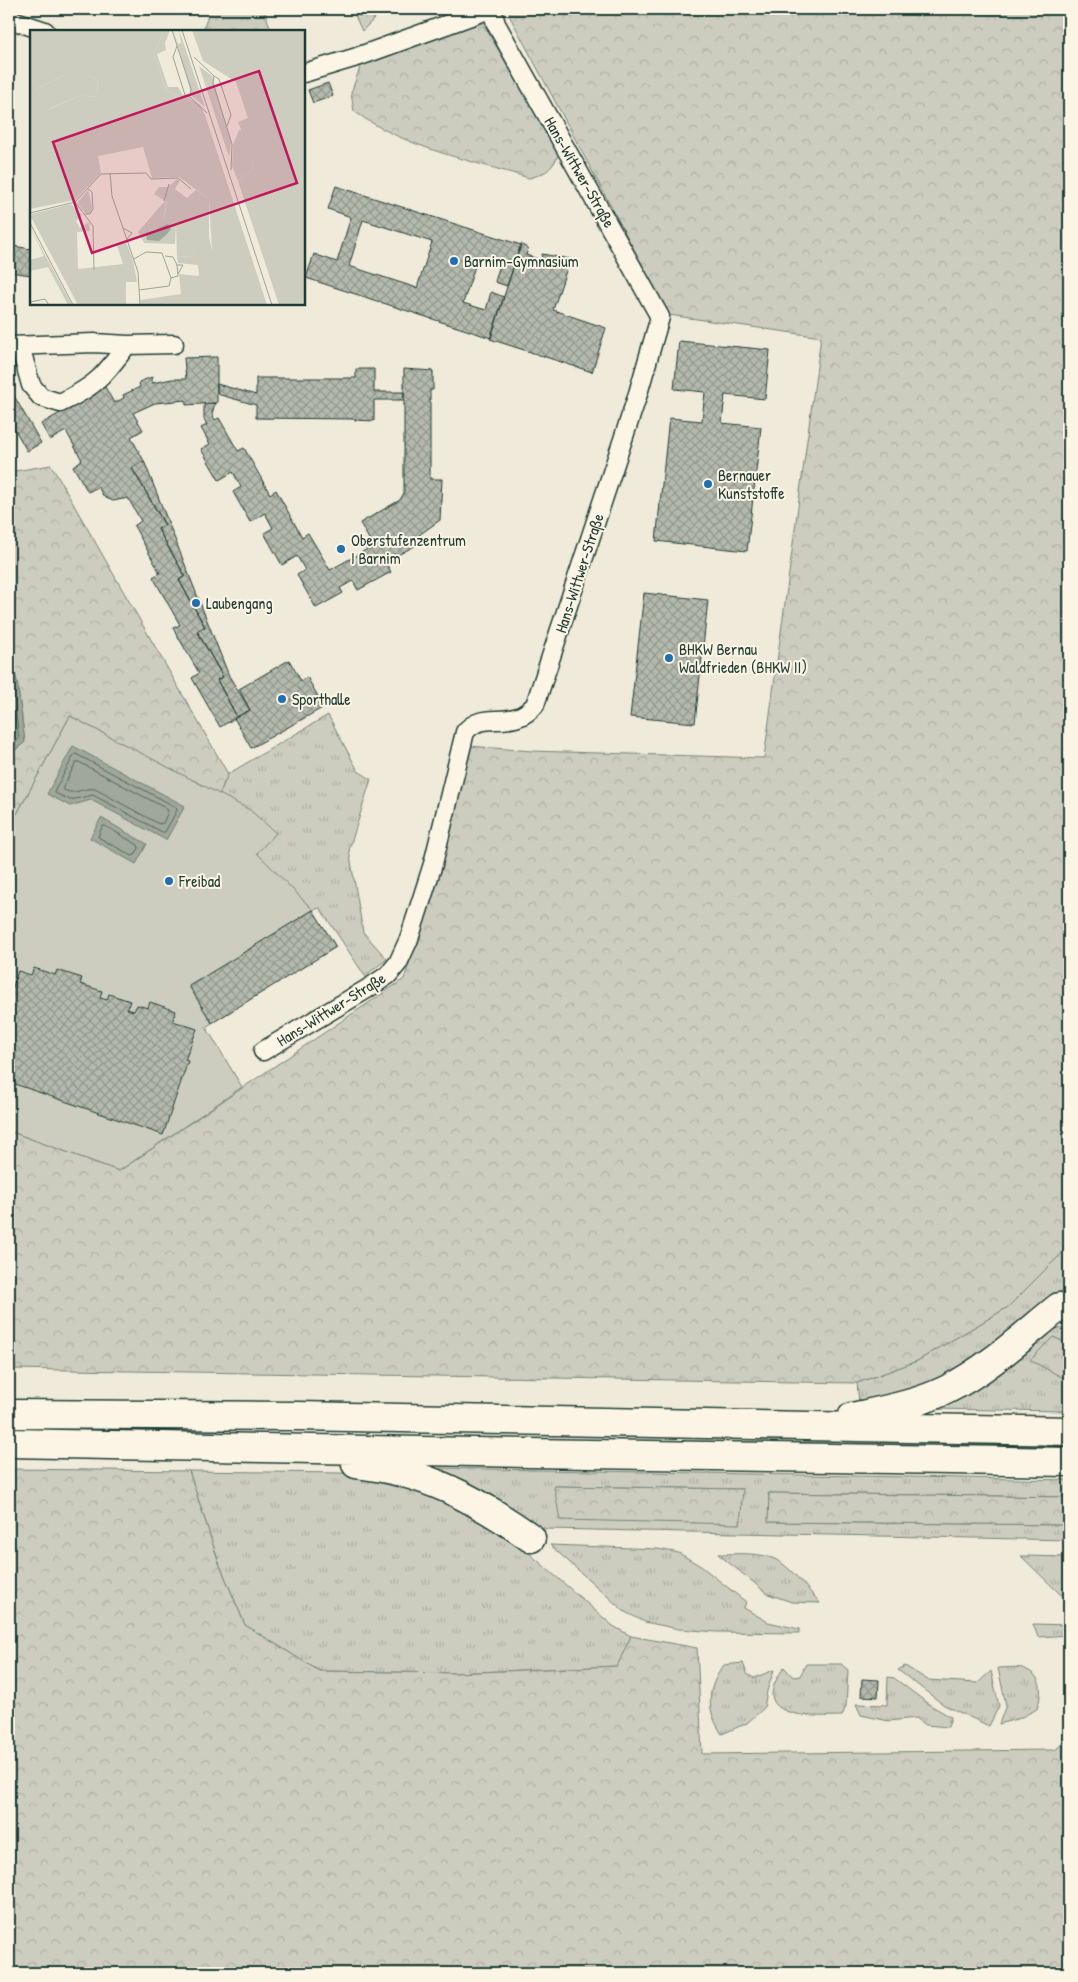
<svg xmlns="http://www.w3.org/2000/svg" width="1078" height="1982" viewBox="0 0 1078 1982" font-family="'Patrick Hand',sans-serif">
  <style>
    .grass { fill: url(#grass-tufts); stroke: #76857a; fill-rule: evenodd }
    .forest { fill: url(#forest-crowns); stroke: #76857a }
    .pitch { fill: #cccdbf; stroke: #76857a }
    .water { fill: #9fa89a; stroke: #6c7d71 }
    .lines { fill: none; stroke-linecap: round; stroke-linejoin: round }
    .shore { stroke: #52685d; stroke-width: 1 }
    .building { fill: url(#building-cross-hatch); stroke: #1f3d34; fill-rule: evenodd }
    .minor-casing { stroke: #1f3d34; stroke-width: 21 }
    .motorway-casing { stroke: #1f3d34; stroke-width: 31 }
    .minor { stroke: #fcf5e5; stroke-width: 18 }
    .motorway { stroke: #fcf5e5; stroke-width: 28 }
    .poi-dot { fill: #1f6fb2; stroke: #fcf5e5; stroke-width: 2 }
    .labels { text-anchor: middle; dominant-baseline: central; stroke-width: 4; stroke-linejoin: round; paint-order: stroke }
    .street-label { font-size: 16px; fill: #1f3d34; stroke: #fcf5e5 }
    .poi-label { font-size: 16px; fill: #1f3d34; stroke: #fcf5e5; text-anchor: start }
    .inset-road { fill: none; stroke: #9ca598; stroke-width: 1 }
    .view { fill: #c2185b; fill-opacity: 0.15; stroke: #c2185b; stroke-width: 2.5 }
    .inset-edge { fill: none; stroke: #1f3d34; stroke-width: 2.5 }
  </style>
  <defs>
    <pattern id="grass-tufts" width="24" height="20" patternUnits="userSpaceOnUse" patternTransform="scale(1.25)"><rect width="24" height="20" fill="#cccdbf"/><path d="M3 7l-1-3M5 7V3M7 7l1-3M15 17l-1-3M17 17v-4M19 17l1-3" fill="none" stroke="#afb1a5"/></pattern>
    <pattern id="forest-crowns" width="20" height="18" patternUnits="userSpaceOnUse" patternTransform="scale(1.25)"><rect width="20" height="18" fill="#cccdbf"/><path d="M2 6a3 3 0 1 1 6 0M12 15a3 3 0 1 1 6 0" fill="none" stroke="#afb1a5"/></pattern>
    <pattern id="building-cross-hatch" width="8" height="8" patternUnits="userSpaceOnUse" patternTransform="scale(1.25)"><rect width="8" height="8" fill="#b5b9ad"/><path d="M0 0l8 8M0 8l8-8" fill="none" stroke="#93988e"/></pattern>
  </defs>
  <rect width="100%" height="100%" fill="#efeada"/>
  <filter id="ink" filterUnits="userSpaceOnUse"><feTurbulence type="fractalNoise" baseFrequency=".02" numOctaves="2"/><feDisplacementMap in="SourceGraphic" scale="10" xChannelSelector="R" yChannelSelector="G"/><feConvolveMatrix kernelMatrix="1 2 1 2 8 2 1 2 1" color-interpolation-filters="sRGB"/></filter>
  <g filter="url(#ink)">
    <path class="grass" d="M 328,715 L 358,771 L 371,779 L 349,850 L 363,932 L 387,959 L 365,976 L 320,908 L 313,910 L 256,853 L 275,834 L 219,795 L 228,774 Z
      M 1069,1246 L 1069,1285 L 959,1375 L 924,1391 L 859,1402 L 857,1383 L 917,1361 L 1008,1307 Z
      M 1060,1328 L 1069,1333 L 1069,1344 L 1053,1337 L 1031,1360 L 1069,1381 L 1069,1411 L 928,1409 L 1045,1331 Z
      M 434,1468 L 1069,1480 L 1069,1497 L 769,1493 L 769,1522 L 1069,1525 L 1069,1540 L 547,1529 L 528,1522 L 426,1470 ZM 554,1486 L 742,1489 L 740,1524 Z
      M 189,1471 L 341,1473 L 401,1480 L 448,1499 L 515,1541 L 613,1626 L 631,1636 L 618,1666 L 454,1673 L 319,1671 L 245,1625 L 219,1563 Z
      M 550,1545 L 658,1549 L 679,1553 L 702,1567 L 746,1602 L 744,1608 L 768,1622 L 799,1629 L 799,1633 L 717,1632 L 679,1629 L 645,1622 L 625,1612 Z
      M 718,1554 C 736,1554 755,1552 772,1558 C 788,1563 808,1590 820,1603 L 792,1602 L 768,1594 Z
      M 1021,1556 L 1069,1557 L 1069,1597 L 1060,1594 Z
      M 1033,1624 L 1069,1625 L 1069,1635 L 1038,1637 Z
      M 743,1663 L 747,1674 L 754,1678 L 774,1670 L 767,1691 L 764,1708 L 747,1723 L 722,1734 C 706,1710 706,1689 724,1665 Z
      M 806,1664 L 841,1664 L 848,1670 L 846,1706 L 842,1716 C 825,1716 774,1720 772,1695 C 772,1685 779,1675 784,1667 L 793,1677 L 800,1676 Z
      M 905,1666 L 928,1680 L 978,1683 L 991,1671 L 999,1706 L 989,1726 L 944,1705 L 898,1670 Z
      M 998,1668 C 1005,1668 1018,1666 1025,1669 C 1044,1677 1042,1693 1037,1709 L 1020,1718 L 999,1724 L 1006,1705 Z
      M 888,1677 L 894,1678 L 930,1705 L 951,1717 L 948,1727 L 926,1725 L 916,1718 L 889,1721 L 861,1715 L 856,1704 L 887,1705 Z"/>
    <path class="forest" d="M 210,9 L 264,9 L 271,31 L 203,31 Z
      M 352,9 L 384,9 L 362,31 Z
      M 510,9 L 1069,9 L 1069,1246 L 1008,1307 L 917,1361 L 857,1383 L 9,1369 L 9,1131 L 119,1171 L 404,979 L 438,875 L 469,746 L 532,751 L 764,758 L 821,337 L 669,315 L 509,15 Z
      M 481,20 L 559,154 C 551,170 547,173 529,178 C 470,160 404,148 354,111 L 351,93 L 362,62 Z
      M 51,465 L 228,774 L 219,795 L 70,716 L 17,814 L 9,811 L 9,755 L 25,742 L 17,681 L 9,656 L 9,472 Z
      M 1053,1337 L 1069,1344 L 1069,1381 L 1030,1360 Z
      M 9,1469 L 189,1471 L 219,1563 L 245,1625 L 319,1671 L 455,1673 L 617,1666 L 631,1636 L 697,1648 L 702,1754 L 1055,1750 L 1069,1738 L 1069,1973 L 9,1973 Z
      M 554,1486 L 743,1489 L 740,1524 L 560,1520 Z
      M 769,1493 L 1069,1497 L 1069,1525 L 768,1522 Z"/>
    <path class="pitch" d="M 70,716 L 250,810 L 276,833 L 257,853 L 313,910 L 190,986 L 212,1023 L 206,1027 L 242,1087 L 119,1171 L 9,1131 L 9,811 L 17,814 Z"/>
    <path class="water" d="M 9,656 L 17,681 L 25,742 L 9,755 Z
      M 73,746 L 185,806 L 166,840 L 91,800 L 70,806 L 47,794 Z
      M 101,818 L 147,844 L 136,864 L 90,838 Z"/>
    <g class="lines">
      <path class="shore" d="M 9,671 L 12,682 L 19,739 L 9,749
        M 76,754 L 176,807 L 177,810 L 165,832 L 162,832 L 93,795 L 70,800 L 55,793 L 55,790 L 74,755 Z
        M 79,762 L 167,809 L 168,812 L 163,823 L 159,824 L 95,789 C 83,787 75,796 64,790 L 63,787 L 76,763 Z
        M 105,826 L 138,845 L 139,848 L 135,855 L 132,856 L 98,837 L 102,827 Z"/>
    </g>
    <path class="building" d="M 328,83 L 333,96 L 313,103 L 308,90 Z
      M 336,186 L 521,245 L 507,286 L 495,282 L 500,264 L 478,257 L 463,303 L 486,310 L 491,292 L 504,297 L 491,338 L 306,278 L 314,254 L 337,262 L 351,217 L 328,209 ZM 363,220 L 432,242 L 417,288 L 349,266 Z
      M 521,244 L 528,249 L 526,255 L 541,260 L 542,254 L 570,259 L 553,310 L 606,328 L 592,372 L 490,339 Z
      M 13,246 L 31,249 L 31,275 L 10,272 Z
      M 679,341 L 770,350 L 765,399 L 725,395 L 722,423 L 761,427 L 747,551 L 656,541 L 669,418 L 702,421 L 705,392 L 674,389 Z
      M 217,357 L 217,403 L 186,405 L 186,400 L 155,403 L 133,413 L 143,430 L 131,437 L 144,461 L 132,468 L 165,525 L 158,529 L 185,576 L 179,580 L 205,627 L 197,631 L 223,677 L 217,680 L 237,717 L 220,727 L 192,678 L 199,673 L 173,628 L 180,625 L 153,577 L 160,573 L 134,526 L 141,521 L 128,498 L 113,501 L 104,497 L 98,487 L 88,492 L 73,466 L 82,460 L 66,431 L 50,440 L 41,424 L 105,387 L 114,403 L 124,398 L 123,395 L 140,387 L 139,382 L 152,377 L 152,383 L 172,379 L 186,379 L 184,358 Z
      M 356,369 L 374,369 L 374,392 L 404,392 L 404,400 L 374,400 L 374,421 L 355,420 L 356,419 L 256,418 L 256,405 L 217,394 L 217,384 L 256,395 L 256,378 L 356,378 Z
      M 404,369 L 433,371 L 433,390 L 430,390 L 430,479 L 442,479 L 440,520 L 419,535 L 422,542 L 396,556 L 395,554 L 384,560 L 391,572 L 358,590 L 353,581 L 340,588 L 343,593 L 316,608 L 297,575 L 305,570 L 297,556 L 282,565 L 264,533 L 273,528 L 265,513 L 250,522 L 233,492 L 241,487 L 233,472 L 219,480 L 201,449 L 210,444 L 201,428 L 207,425 L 204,419 L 204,404 L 215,403 L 212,414 L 215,420 L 219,418 L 238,451 L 244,448 L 270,494 L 276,490 L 302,537 L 308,533 L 330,570 L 373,546 L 360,523 L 400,500 L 404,493 Z
      M 9,387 L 41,443 L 27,451 L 9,419 Z
      M 144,461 L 229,676 L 250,710 L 237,717 L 217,680 L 223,677 L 197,631 L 205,627 L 179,580 L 185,576 L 158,529 L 165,525 L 132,468 Z
      M 644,593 L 708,600 L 695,723 L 630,717 Z
      M 289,660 L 301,681 L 307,677 L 324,707 L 251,748 L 234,718 L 250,710 L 239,689 Z
      M 313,910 L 336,947 L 212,1023 L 189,986 Z
      M 34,968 L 55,975 L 57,970 L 82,978 L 80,984 L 102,991 L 100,998 L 107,1000 L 109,994 L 130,1001 L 127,1009 L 134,1011 L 137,1005 L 148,1008 L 150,1002 L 176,1011 L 173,1021 L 197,1029 L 185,1060 L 188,1061 L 163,1135 L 9,1082 L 9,999 L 18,971 L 31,975 Z
      M 862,1679 L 879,1680 L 878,1697 L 861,1696 Z"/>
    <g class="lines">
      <g class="minor-casing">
        <path id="minor" d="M 9,19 L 45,31
          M 304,73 L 357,57 L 490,9
          M 10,346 L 94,343 L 127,345 L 174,344
          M 20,346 L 31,385 L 41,397 L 60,403 C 96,386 104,376 127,345
          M 263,1051 L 367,989 L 388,975 L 398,963 L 409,939 L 433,864 L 465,732 C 480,714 498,724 518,717 C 525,715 530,710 535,705 L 637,397 L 660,317 L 496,24 L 492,9"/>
      </g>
      <g class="motorway-casing">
        <path id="motorway" d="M 9,1414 L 298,1416 L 1069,1431
          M 852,1417 C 884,1410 918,1404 948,1389 C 988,1369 1024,1335 1059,1307
          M 9,1443 C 362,1452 716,1455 1069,1462
          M 356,1464 C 424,1471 476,1499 531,1538"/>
      </g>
      <use href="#minor" class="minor"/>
      <use href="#motorway" class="motorway"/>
    </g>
  </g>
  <g class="poi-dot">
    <circle cx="454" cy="261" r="5"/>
    <circle cx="708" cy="484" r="5"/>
    <circle cx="341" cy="549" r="5"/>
    <circle cx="196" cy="603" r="5"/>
    <circle cx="669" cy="658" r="5"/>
    <circle cx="282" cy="699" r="5"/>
    <circle cx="169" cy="881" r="5"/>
  </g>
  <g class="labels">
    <g class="street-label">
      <text transform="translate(580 172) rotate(60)">Hans-Wittwer-Straße</text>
      <text transform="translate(579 573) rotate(-72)">Hans-Wittwer-Straße</text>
      <text transform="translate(331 1009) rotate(-32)">Hans-Wittwer-Straße</text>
    </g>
    <g class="poi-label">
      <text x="464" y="261">Barnim-Gymnasium</text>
      <text x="718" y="475">Bernauer<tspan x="718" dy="18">Kunststoffe</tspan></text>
      <text x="351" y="540">Oberstufenzentrum<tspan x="351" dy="18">I Barnim</tspan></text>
      <text x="206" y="603">Laubengang</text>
      <text x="679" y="649">BHKW Bernau<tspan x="679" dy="18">Waldfrieden (BHKW II)</tspan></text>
      <text x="292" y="699">Sporthalle</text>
      <text x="179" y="881">Freibad</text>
    </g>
  </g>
  <g transform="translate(30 30)">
    <rect width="275" height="275" fill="#efeada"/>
    <path d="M 135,0 L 140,0 L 135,13 L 136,20 L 127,24 L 138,57 L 148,57 L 152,64 L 170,75 L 175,85 L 161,72 L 136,60 L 124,22 ZM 143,0 L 148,14 L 151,13 L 149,0 L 175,77 L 162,66 ZM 152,16 L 167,59 L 166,68 L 149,17 ZM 169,36 L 182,46 L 201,112 L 199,127 ZM 178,48 L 192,89 L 190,90 L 175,49 ZM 34,45 L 57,45 L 67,49 L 68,66 L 57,67 L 53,64 L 19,79 L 6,59 ZM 209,100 L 213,100 L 224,131 L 222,140 L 208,151 L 202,136 L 203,115 ZM 147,149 L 150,151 L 136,172 L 124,164 L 129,157 L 138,157 ZM 96,212 L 103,230 L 93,234 L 87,215 Z" fill="#cccdbf" fill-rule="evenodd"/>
    <path d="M 0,0 L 135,0 L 124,22 L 136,60 L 161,72 L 175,85 L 237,275 L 111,275 L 110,270 L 151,264 L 149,244 L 169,246 L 168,235 L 148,233 L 147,226 L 161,227 L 166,221 L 182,221 L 179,169 L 149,147 L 122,148 L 113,117 L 68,126 L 71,143 L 45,170 L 0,179 ZM 34,45 L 57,45 L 67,49 L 68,66 L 57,67 L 53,64 L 20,79 L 6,59 ZM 162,0 L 275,0 L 275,275 L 249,275 L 208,151 L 222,140 L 224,131 L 208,92 L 218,88 L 206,52 L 173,31 ZM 149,16 L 152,16 L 168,59 L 166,68 L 163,67 ZM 175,48 L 178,48 L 192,90 L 189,91 ZM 58,160 L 62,176 L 61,183 L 56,184 L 47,173 ZM 134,172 L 136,172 L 134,190 L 146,193 L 145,214 L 114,213 L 108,202 ZM 41,174 L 52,185 L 46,191 L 50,198 L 59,192 L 60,201 L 47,202 L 48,239 L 93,234 L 103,230 L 107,252 L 96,252 L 96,275 L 48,275 L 1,187 L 2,184 ZM 0,197 L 42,275 L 38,275 L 18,237 L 0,241 L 0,230 L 14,226 Z" fill="#cccdbf" fill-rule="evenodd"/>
    <path d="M 145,159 L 157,168 L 166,160 L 179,169 L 179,207 L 182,221 L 166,221 L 161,227 L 147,226 L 146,193 L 134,191 L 137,169 Z" fill="#cccdbf"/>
    <path d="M 138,194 L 141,199 L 136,205 L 129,211 L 117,210 L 116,204 Z" fill="#9fa89a"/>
    <path class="inset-road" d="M 142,0 L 161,59 L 160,66M 152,0 L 242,275M 147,16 L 143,27 L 155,65 L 160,67M 164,27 L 184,46M 184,46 L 183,53 L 202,114M 184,46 L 189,49 L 201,85 L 197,96M 160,67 L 177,83M 201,140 L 202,114M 80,143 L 82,166 L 108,242 L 110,275M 134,171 L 139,154M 45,172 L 63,196 L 64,240M 0,183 L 45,172 L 71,144 L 116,143 L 121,149 L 148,148 L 161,159M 55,184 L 60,184 L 63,179 L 62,162 L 58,159M 0,193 L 43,275M 93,198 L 102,203 L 97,209M 135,226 L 143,227 L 147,235 L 148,246 L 141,248M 104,229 L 116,222 L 132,223 L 141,248 L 139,256 L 109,260M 147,235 L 153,235 L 148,244M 0,272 L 15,269 L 19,275"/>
    <path class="view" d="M 229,41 L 267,153 L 62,223 L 23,112 Z"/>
    <rect width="275" height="275" class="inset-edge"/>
  </g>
  <rect width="1078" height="1982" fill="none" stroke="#fcf5e5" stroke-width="30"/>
  <rect x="15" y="15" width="1048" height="1952" fill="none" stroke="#1f3d34" stroke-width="2" filter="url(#ink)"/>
</svg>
